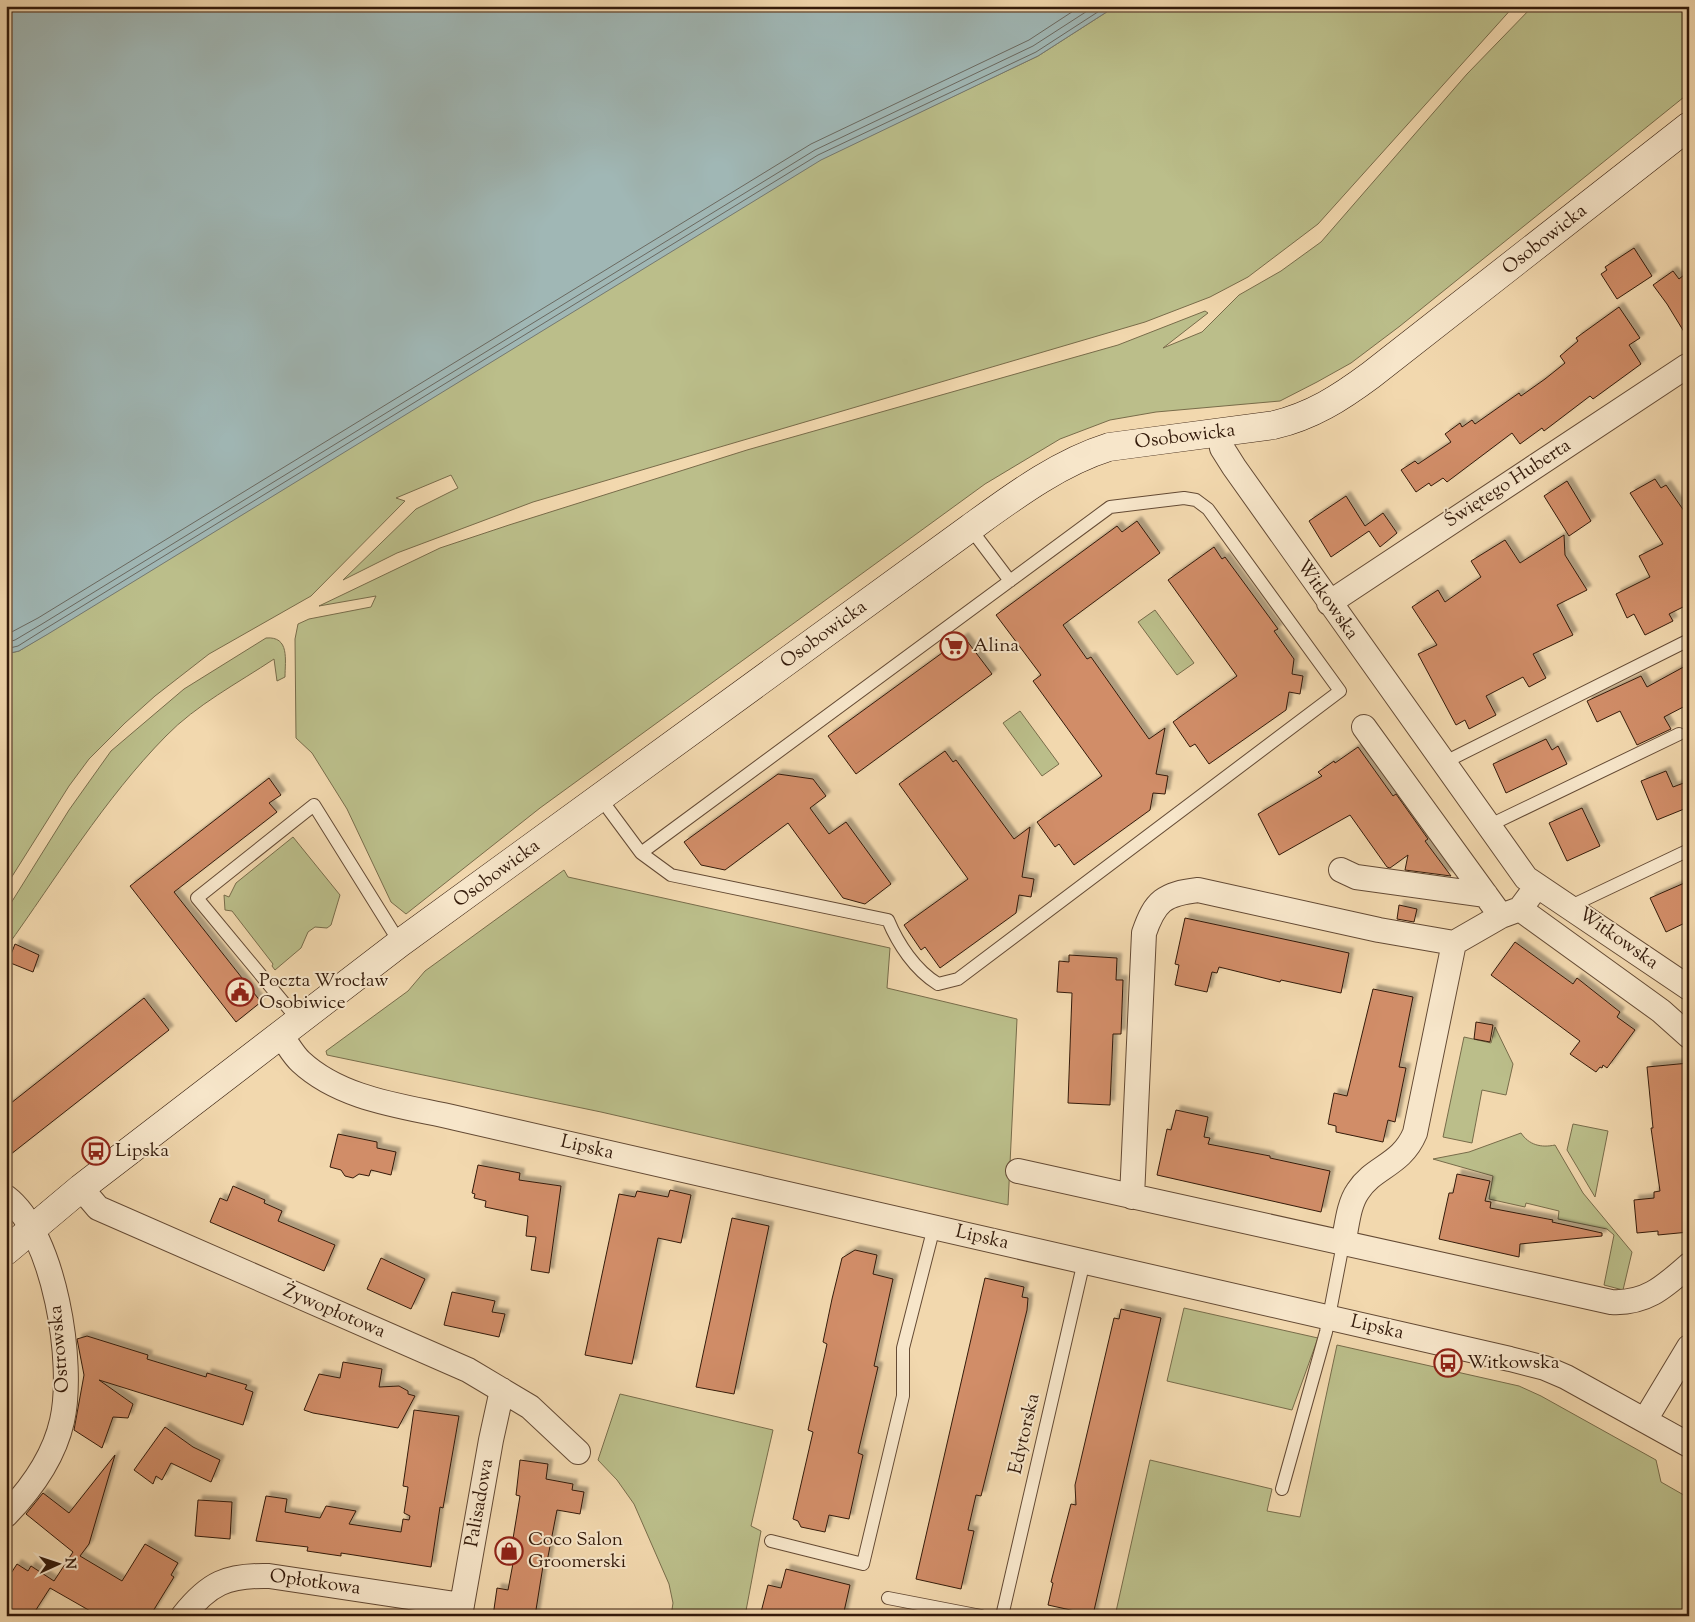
<svg xmlns="http://www.w3.org/2000/svg" width="1695" height="1622" viewBox="0 0 1695 1622" font-family="'Sorts Mill Goudy',serif">
  <style>
    .green { fill: #bbbe8a; stroke: #786c4a }
    .water { fill: #a0b7b5; stroke: #757971 }
    .lines { fill: none; stroke-linecap: round; stroke-linejoin: round }
    .shore { stroke: #6a6960; stroke-width: 1 }
    .building { fill: #d18d67; stroke: #341b0b; filter: url(#shadow) }
    .lane-casing { stroke: #644a34; stroke-width: 14 }
    .street-casing { stroke: #644a34; stroke-width: 26 }
    .secondary-casing { stroke: #341b0b; stroke-width: 29 }
    .lane { stroke: #f7e6ca; stroke-width: 12 }
    .street { stroke: #f7e6ca; stroke-width: 24 }
    .secondary { stroke: #f7e6ca; stroke-width: 28 }
    .labels { text-anchor: middle; dominant-baseline: central; stroke-width: 4; stroke-linejoin: round; paint-order: stroke }
    .street-label { font-size: 19px; fill: #341b0b; stroke: #f7e6ca }
    .poi-label { font-size: 19px; fill: #341b0b; stroke: #f7e6ca; text-anchor: start }
  </style>
  <defs>
    <filter id="shadow"><feDropShadow dx="4.5" dy="-4.5" stdDeviation="1" flood-color="#0004"/></filter>
  </defs>
  <rect width="100%" height="100%" fill="#f2d8ae"/>
  <filter id="stains"><feTurbulence type="fractalNoise" baseFrequency=".004" numOctaves="4"/><feColorMatrix values="0 0 0 0 .2 0 0 0 0 .09 0 0 0 0 .02 0 0 0 .5 -.17"/></filter>
  <radialGradient id="worn" r=".72"><stop offset=".6" stop-color="#630" stop-opacity="0"/><stop offset="1" stop-color="#630" stop-opacity=".3"/></radialGradient>
  <path class="green" d="M 1116,6 L 1514,6 L 1318,224 L 1248,277 L 1210,297 L 1145,322 L 533,502 L 397,553 L 343,580 L 416,509 L 458,488 L 451,475 L 396,498 L 405,501 L 311,596 L 209,654 L 155,696 L 125,723 L 89,759 L 69,786 L 6,886 L 6,654 L 19,651 L 821,159 L 1038,56 Z
    M 1533,6 L 1689,6 L 1689,93 L 1400,326 L 1351,363 L 1317,382 L 1280,401 L 1156,412 L 1110,420 L 1060,439 L 985,484 L 540,808 L 406,914 L 391,902 L 347,809 L 312,753 L 296,738 L 295,639 L 298,624 L 309,619 L 371,607 L 376,596 L 319,606 L 440,548 L 509,525 L 747,450 L 1118,345 L 1205,311 L 1208,313 L 1163,348 L 1202,332 L 1239,295 L 1281,271 L 1321,242 L 1467,74 Z
    M 1155,610 L 1194,663 L 1177,675 L 1138,622 Z
    M 266,638 C 290,636 285,660 285,677 L 277,681 L 274,659 C 238,683 196,705 166,736 C 104,799 57,877 6,948 L 6,911 L 69,810 L 111,751 L 184,689 Z
    M 1020,711 L 1059,764 L 1042,776 L 1003,723 Z
    M 293,837 L 340,895 L 331,925 L 327,928 L 315,927 L 308,932 L 301,948 L 275,970 L 272,966 L 273,964 L 232,911 L 225,910 L 224,895 L 229,897 L 236,883 Z
    M 564,870 L 568,877 L 890,948 L 887,988 L 1017,1019 L 1008,1205 L 601,1112 L 327,1055 L 326,1051 L 408,991 L 425,971 Z
    M 1495,1027 L 1513,1064 L 1506,1095 L 1482,1090 L 1472,1143 L 1443,1137 L 1464,1037 L 1491,1043 Z
    M 1573,1124 L 1608,1131 L 1595,1197 L 1567,1150 Z
    M 1521,1133 C 1529,1145 1541,1148 1555,1145 L 1583,1193 L 1632,1252 L 1623,1290 L 1604,1285 L 1614,1235 L 1607,1229 L 1558,1219 L 1559,1211 L 1526,1203 L 1525,1207 L 1489,1199 L 1493,1176 L 1433,1159 L 1469,1152 Z
    M 1184,1308 L 1318,1338 L 1292,1410 L 1167,1381 Z
    M 1337,1345 L 1519,1386 L 1541,1396 L 1656,1460 L 1661,1482 L 1689,1498 L 1689,1616 L 1115,1616 L 1150,1460 L 1272,1489 L 1267,1511 L 1300,1517 Z
    M 620,1394 L 773,1430 L 751,1526 L 761,1531 L 745,1616 L 671,1616 L 673,1603 L 669,1584 L 634,1504 L 617,1480 L 598,1460 Z"/>
  <path class="water" d="M 6,6 L 1116,6 L 1038,56 L 821,160 L 48,634 L 19,651 L 6,654 Z"/>
  <g class="lines">
    <path class="shore" d="M 6,635 L 38,618 L 811,144 L 1029,40 L 1081,6
      M 6,643 L 15,640 L 42,624 L 815,150 L 1033,46 L 1095,6
      M 6,649 L 18,646 L 45,629 L 818,155 L 1036,52 L 1107,6"/>
  </g>
  <path class="building" d="M 1634,248 L 1652,276 L 1617,299 L 1601,274 L 1607,270 L 1605,267 Z
    M 1673,271 L 1679,279 L 1689,271 L 1689,340 L 1667,304 L 1653,285 Z
    M 1619,307 L 1640,338 L 1629,345 L 1641,364 L 1593,399 L 1590,396 L 1544,431 L 1542,428 L 1520,444 L 1512,433 L 1447,482 L 1443,478 L 1431,486 L 1429,483 L 1416,492 L 1401,470 L 1415,461 L 1418,464 L 1451,442 L 1445,434 L 1460,423 L 1462,427 L 1472,420 L 1475,424 L 1519,393 L 1521,396 L 1545,379 L 1565,363 L 1560,356 L 1578,341 L 1576,338 Z
    M 1655,479 L 1661,488 L 1666,485 L 1689,518 L 1689,604 L 1669,614 L 1673,621 L 1645,635 L 1634,614 L 1627,618 L 1616,594 L 1650,577 L 1639,556 L 1663,544 L 1630,493 Z
    M 1567,481 L 1591,521 L 1569,536 L 1544,496 Z
    M 1346,496 L 1365,526 L 1383,513 L 1397,533 L 1380,547 L 1369,531 L 1331,557 L 1309,521 Z
    M 1137,521 L 1160,553 L 1063,625 L 1087,659 L 1091,657 L 1149,739 L 1165,728 L 1156,774 L 1168,776 L 1165,794 L 1153,793 L 1150,810 L 1074,865 L 1059,844 L 1055,847 L 1037,822 L 1102,776 L 1033,681 L 1041,675 L 996,615 L 1117,526 L 1122,532 Z
    M 1564,535 L 1565,555 L 1587,590 L 1557,605 L 1573,635 L 1533,654 L 1546,678 L 1529,687 L 1523,677 L 1486,696 L 1496,715 L 1469,729 L 1465,720 L 1456,725 L 1418,654 L 1437,645 L 1412,607 L 1438,590 L 1445,602 L 1481,577 L 1471,561 L 1505,540 L 1520,563 Z
    M 1214,547 L 1222,559 L 1225,557 L 1278,629 L 1274,631 L 1294,659 L 1292,674 L 1303,676 L 1300,694 L 1289,692 L 1286,710 L 1209,764 L 1195,744 L 1190,747 L 1173,722 L 1237,676 L 1168,580 Z
    M 964,637 L 992,674 L 856,774 L 828,736 Z
    M 1689,664 L 1689,704 L 1664,717 L 1671,729 L 1637,745 L 1620,711 L 1597,722 L 1587,701 L 1641,676 L 1647,687 Z
    M 1546,739 L 1552,750 L 1558,746 L 1567,764 L 1506,793 L 1493,764 Z
    M 1358,747 L 1393,796 L 1396,794 L 1428,839 L 1425,841 L 1451,876 L 1405,870 L 1408,855 L 1390,868 L 1387,867 L 1350,815 L 1279,855 L 1258,814 L 1322,776 L 1318,772 L 1334,761 L 1335,763 Z
    M 945,751 L 953,762 L 956,760 L 1014,839 L 1030,827 L 1022,877 L 1034,879 L 1031,897 L 1019,895 L 1016,913 L 940,968 L 925,947 L 921,950 L 904,925 L 968,879 L 899,784 Z
    M 1666,771 L 1673,787 L 1689,781 L 1689,807 L 1657,820 L 1641,781 Z
    M 778,774 L 813,779 L 826,796 L 810,808 L 829,834 L 846,822 L 891,884 L 865,904 L 843,898 L 788,823 L 725,870 L 701,865 L 684,842 Z
    M 269,778 L 281,795 L 269,803 L 277,812 L 174,892 L 261,1002 L 236,1022 L 130,886 Z
    M 1582,808 L 1600,846 L 1567,861 L 1549,823 Z
    M 1689,881 L 1689,921 L 1666,932 L 1650,898 Z
    M 1399,905 L 1417,909 L 1414,922 L 1397,919 Z
    M 1185,918 L 1349,953 L 1341,993 L 1281,980 L 1280,982 L 1219,967 L 1217,973 L 1212,972 L 1207,992 L 1175,985 L 1179,965 L 1175,964 Z
    M 1515,942 L 1573,984 L 1577,978 L 1620,1012 L 1617,1017 L 1635,1030 L 1607,1068 L 1603,1065 L 1602,1068 L 1600,1067 L 1596,1072 L 1570,1054 L 1580,1041 L 1491,975 Z
    M 15,944 L 39,955 L 33,972 L 8,962 Z
    M 1069,955 L 1117,958 L 1116,980 L 1123,980 L 1121,1034 L 1113,1034 L 1110,1105 L 1068,1103 L 1072,993 L 1057,992 L 1059,961 L 1069,962 Z
    M 1373,989 L 1413,997 L 1399,1067 L 1406,1068 L 1395,1122 L 1388,1120 L 1383,1142 L 1336,1132 L 1336,1126 L 1328,1124 L 1334,1093 L 1347,1096 Z
    M 144,998 L 169,1030 L 6,1158 L 6,1107 Z
    M 1476,1022 L 1493,1025 L 1490,1042 L 1474,1039 Z
    M 1689,1063 L 1689,1232 L 1658,1235 L 1658,1231 L 1637,1233 L 1634,1200 L 1654,1198 L 1654,1192 L 1660,1191 L 1651,1128 L 1653,1128 L 1647,1067 Z
    M 1176,1110 L 1208,1117 L 1204,1137 L 1210,1138 L 1208,1144 L 1270,1156 L 1270,1158 L 1330,1171 L 1321,1212 L 1157,1175 L 1167,1129 L 1171,1130 Z
    M 338,1134 L 377,1142 L 377,1148 L 396,1152 L 391,1175 L 371,1170 L 369,1176 L 359,1174 L 353,1178 L 345,1176 L 341,1170 L 330,1167 Z
    M 478,1165 L 520,1173 L 519,1180 L 561,1186 L 549,1273 L 531,1270 L 536,1237 L 526,1236 L 528,1216 L 485,1207 L 486,1201 L 474,1198 L 475,1194 L 472,1193 Z
    M 1457,1174 L 1490,1181 L 1485,1201 L 1491,1202 L 1490,1208 L 1553,1220 L 1552,1222 L 1602,1233 L 1602,1236 L 1520,1244 L 1519,1257 L 1439,1239 L 1449,1193 L 1453,1193 Z
    M 233,1186 L 265,1200 L 264,1203 L 282,1211 L 278,1221 L 335,1245 L 324,1271 L 210,1222 L 220,1198 L 227,1201 Z
    M 670,1190 L 691,1195 L 681,1243 L 658,1238 L 632,1364 L 585,1355 L 619,1194 L 635,1197 L 637,1191 L 668,1197 Z
    M 732,1218 L 769,1226 L 734,1394 L 696,1387 Z
    M 855,1250 L 877,1255 L 873,1274 L 893,1279 L 874,1366 L 878,1367 L 858,1453 L 863,1455 L 849,1519 L 829,1515 L 825,1532 L 801,1527 L 798,1521 L 793,1519 L 813,1432 L 808,1430 L 827,1344 L 823,1342 L 832,1299 L 842,1258 Z
    M 381,1258 L 425,1279 L 411,1309 L 367,1289 Z
    M 985,1278 L 1024,1287 L 1022,1297 L 1028,1298 L 1027,1310 L 981,1496 L 976,1495 L 968,1530 L 974,1531 L 961,1589 L 916,1579 Z
    M 452,1292 L 495,1301 L 492,1312 L 505,1314 L 499,1337 L 444,1325 Z
    M 1121,1309 L 1161,1318 L 1093,1615 L 1048,1605 L 1053,1583 L 1051,1582 L 1071,1504 L 1076,1505 L 1075,1485 L 1114,1318 L 1119,1319 Z
    M 87,1336 L 148,1355 L 147,1359 L 206,1377 L 207,1373 L 247,1385 L 245,1389 L 253,1392 L 243,1425 L 99,1380 L 133,1404 L 128,1418 L 113,1417 L 102,1448 L 74,1430 L 84,1375 L 77,1339 Z
    M 343,1362 L 382,1369 L 379,1387 L 399,1386 L 408,1391 L 408,1394 L 415,1396 L 398,1428 L 313,1413 L 304,1410 L 319,1374 L 340,1378 Z
    M 414,1410 L 459,1416 L 443,1508 L 440,1507 L 431,1567 L 341,1553 L 341,1556 L 307,1551 L 308,1547 L 256,1541 L 266,1496 L 287,1499 L 285,1512 L 320,1518 L 326,1506 L 356,1511 L 349,1524 L 401,1532 L 403,1519 L 409,1520 L 410,1516 L 404,1513 L 408,1487 L 403,1486 Z
    M 165,1427 L 193,1447 L 220,1460 L 211,1482 L 171,1463 L 162,1480 L 156,1476 L 153,1484 L 134,1470 Z
    M 115,1455 L 89,1544 L 80,1556 L 122,1581 L 145,1544 L 178,1563 L 171,1575 L 174,1577 L 150,1616 L 99,1616 L 50,1588 L 32,1616 L 6,1616 L 6,1581 L 17,1564 L 28,1571 L 31,1566 L 54,1581 L 73,1552 L 26,1514 L 43,1493 L 69,1513 Z
    M 520,1460 L 548,1464 L 546,1479 L 573,1484 L 572,1490 L 584,1492 L 580,1514 L 557,1510 L 546,1567 L 543,1566 L 535,1616 L 493,1616 L 497,1588 L 508,1590 L 514,1558 L 510,1557 L 520,1496 L 516,1495 Z
    M 198,1500 L 232,1502 L 230,1539 L 195,1536 Z
    M 786,1569 L 850,1585 L 843,1616 L 760,1616 L 768,1585 L 781,1588 Z"/>
  <g class="lines">
    <g class="lane-casing">
      <path id="lane" d="M 970,528 L 1010,581
        M 1443,763 L 1689,640
        M 601,799 L 641,853 L 1110,507 L 1184,498 L 1196,500 L 1208,509 L 1340,691 L 958,979 L 938,984 C 915,970 898,944 888,920 L 671,875 L 641,853
        M 1488,826 L 1679,734
        M 1571,906 L 1689,850
        M 299,1021 L 197,898 L 314,805 L 400,943
        M 1282,1489 L 1326,1332 L 1343,1244
        M 771,1541 L 863,1564 L 903,1396 L 903,1348 L 934,1227
        M 888,1598 L 981,1616
        M 1002,1616 L 1084,1261"/>
    </g>
    <g class="street-casing">
      <path id="street" d="M 1219,433 L 1222,448 L 1234,467 L 1526,878 L 1689,988
        M 1329,603 L 1687,366
        M 1364,727 L 1501,916
        M 1341,870 L 1356,877 L 1486,895
        M 1520,909 L 1661,1011 L 1689,1036
        M 280,1034 C 287,1043 293,1055 301,1062 C 342,1100 404,1106 456,1118 L 1510,1359 L 1545,1368 L 1566,1377 L 1689,1445
        M 1018,1171 L 1611,1302 C 1646,1304 1664,1287 1689,1265
        M 81,1188 L 98,1208 L 468,1370 L 530,1407 L 578,1452
        M 6,1197 C 55,1234 75,1364 62,1421 C 54,1457 31,1489 6,1515
        M 1132,1197 L 1144,933 C 1155,901 1164,894 1198,890 L 1379,930 L 1454,943 L 1501,916 L 1520,909 L 1537,886
        M 1343,1244 C 1347,1227 1348,1205 1358,1191 C 1374,1166 1401,1166 1415,1133 L 1454,943
        M 1645,1420 L 1689,1347
        M 183,1616 C 209,1583 227,1575 269,1576 L 462,1605
        M 460,1616 L 491,1440 L 502,1390"/>
    </g>
    <g class="secondary-casing">
      <path id="secondary" d="M 6,1251 L 81,1188 L 400,943 L 970,528 C 1013,497 1058,463 1109,447 L 1274,425 C 1312,416 1340,398 1371,375 L 1689,126"/>
    </g>
    <use href="#lane" class="lane"/>
    <use href="#street" class="street"/>
    <use href="#secondary" class="secondary"/>
  </g>
  <defs>
    <g id="supermarket-ring" transform="scale(1.4375)"><circle r="9.5" fill="#f7e6ca" stroke="#8f2418" stroke-width="1.5"/><path d="M-6-5.5h2.5l.6 2H6L4.5 2H-2.5L-4.4-4H-6ZM-1.5 3.2a1.3 1.3 0 1 0 .1 0ZM3 3.2a1.3 1.3 0 1 0 .1 0Z" fill="#8f2418"/></g>
    <g id="civic-ring" transform="scale(1.4375)"><circle r="9.5" fill="#f7e6ca" stroke="#8f2418" stroke-width="1.5"/><path d="M-.6-6.5H3V-4.5H.6V-3L4-1V1h2V6H-6V1h2V-1L-.6-3ZM-1.2 2.5V6h2.4V2.5Z" fill="#8f2418"/></g>
    <g id="bus-ring" transform="scale(1.4375)"><circle r="9.5" fill="#f7e6ca" stroke="#8f2418" stroke-width="1.5"/><path d="M-5-6H5V4H4V6H2V4H-2V6H-4V4H-5ZM-3.5-4V0h7V-4ZM-3.5 1.2v1.5H-2V1.2ZM2 1.2v1.5H3.5V1.2Z" fill="#8f2418"/></g>
    <g id="shop-ring" transform="scale(1.4375)"><circle r="9.5" fill="#f7e6ca" stroke="#8f2418" stroke-width="1.5"/><path d="M-5-2.5h2.3a2.7 3.5 0 0 1 5.4 0H5L5.5 6h-11ZM-1.5-2.5h3a1.5 2.3 0 0 0-3 0Z" fill="#8f2418"/></g>
  </defs>
  <g fill-rule="evenodd">
    <use href="#supermarket-ring" x="954" y="646"/>
    <use href="#civic-ring" x="240" y="992"/>
    <use href="#bus-ring" x="96" y="1151"/>
    <use href="#bus-ring" x="1448" y="1363"/>
    <use href="#shop-ring" x="509" y="1551"/>
  </g>
  <g class="labels">
    <g class="street-label">
      <text transform="translate(1545 240) rotate(-38)">Osobowicka</text>
      <text transform="translate(1185 437) rotate(-7)">Osobowicka</text>
      <text transform="translate(1508 484) rotate(-33)">Świętego Huberta</text>
      <text transform="translate(1327 600) rotate(55)">Witkowska</text>
      <text transform="translate(824 635) rotate(-36)">Osobowicka</text>
      <text transform="translate(497 874) rotate(-36)">Osobowicka</text>
      <text transform="translate(1618 939) rotate(35)">Witkowska</text>
      <text transform="translate(587 1148) rotate(13)">Lipska</text>
      <text transform="translate(982 1238) rotate(13)">Lipska</text>
      <text transform="translate(334 1312) rotate(23)">Żywopłotowa</text>
      <text transform="translate(1377 1328) rotate(13)">Lipska</text>
      <text transform="translate(60 1349) rotate(-95)">Ostrowska</text>
      <text transform="translate(1025 1434) rotate(-77)">Edytorska</text>
      <text transform="translate(480 1503) rotate(-80)">Palisadowa</text>
      <text transform="translate(315 1583) rotate(8)">Opłotkowa</text>
    </g>
    <g class="poi-label">
      <text x="973" y="646">Alina</text>
      <text x="259" y="981">Poczta Wrocław<tspan x="259" dy="22">Osobiwice</tspan></text>
      <text x="115" y="1151">Lipska</text>
      <text x="1467" y="1363">Witkowska</text>
      <text x="528" y="1540">Coco Salon<tspan x="528" dy="22">Groomerski</tspan></text>
    </g>
  </g>
  <rect width="1695" height="1622" fill="none" stroke="#f2d8ae" stroke-width="25"/>
  <rect x="8" y="8" width="1680" height="1607" fill="none" stroke="#341b0b" stroke-width="2.5"/>
  <rect x="12" y="12" width="1670" height="1597" fill="none" stroke="#341b0b"/>
  <g transform="translate(58 1564) rotate(87)" stroke="#f7e6ca" stroke-width="4" paint-order="stroke">
  <path d="M0-4L9 19L0 12L-9 19Z" fill="#341b0b"/>
  <text y="-8" font-size="14" font-weight="bold" text-anchor="middle" fill="#341b0b">N</text>
  </g>
  <rect width="100%" height="100%" filter="url(#stains)"/>
  <rect width="100%" height="100%" fill="url(#worn)"/>
</svg>
